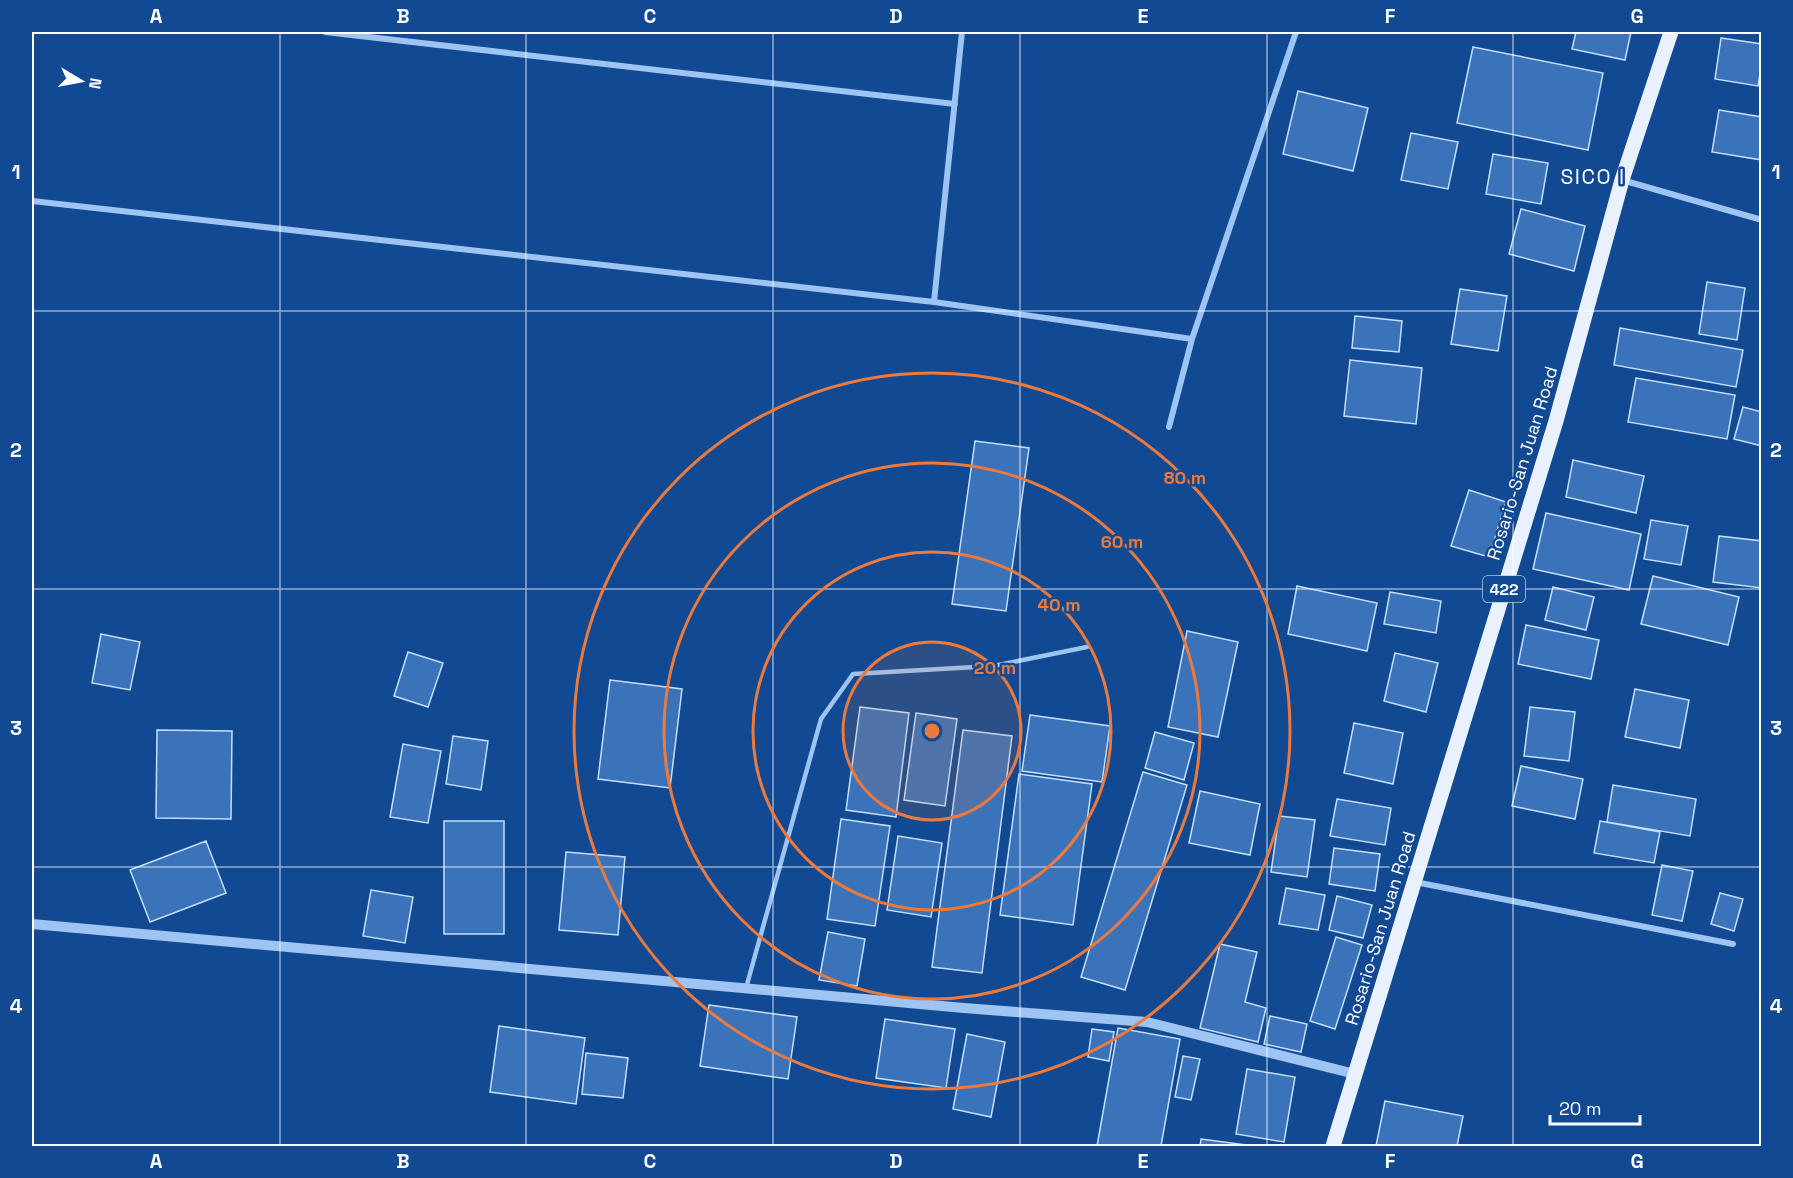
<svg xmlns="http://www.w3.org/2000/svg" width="1793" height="1178" viewBox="0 0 1793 1178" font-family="'Space Grotesk',sans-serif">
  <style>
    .building { fill: #3a73ba; stroke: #c5defd; stroke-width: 1.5 }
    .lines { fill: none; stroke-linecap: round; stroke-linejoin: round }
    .service { stroke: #9dc4f2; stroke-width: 4.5 }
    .minor { stroke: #9dc4f2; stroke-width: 6 }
    .tertiary { stroke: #9dc4f2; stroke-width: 10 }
    .primary { stroke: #e9f1ff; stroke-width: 15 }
    .grid { fill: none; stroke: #fff; stroke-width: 1.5; stroke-opacity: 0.55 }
    .ring { fill: none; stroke: #ed7a3d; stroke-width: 3 }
    .labels { text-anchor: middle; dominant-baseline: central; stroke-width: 5; stroke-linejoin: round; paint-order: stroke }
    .shield { fill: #114992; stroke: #b8c8de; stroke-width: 1.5 }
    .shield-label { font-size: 16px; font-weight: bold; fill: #fff }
    .street-label { font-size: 18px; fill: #fff; stroke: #114992 }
    .quarter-label { font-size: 21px; letter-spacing: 1.5px; fill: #fff; stroke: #114992 }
    .centre { fill: #ed7a3d; stroke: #114992; stroke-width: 3 }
    .ring-label { font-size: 18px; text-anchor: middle; font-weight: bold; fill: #ed7a3d; stroke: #114992; stroke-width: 5; stroke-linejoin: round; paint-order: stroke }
    .neatline { fill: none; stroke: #fff; stroke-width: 2 }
    .grid-label { font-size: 20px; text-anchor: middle; font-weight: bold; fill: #fff }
  </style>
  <rect width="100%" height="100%" fill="#114992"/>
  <path class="building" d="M 1576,32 L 1631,32 L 1625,60 L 1572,49 Z
    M 1721,38 L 1762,44 L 1762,62 L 1758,86 L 1715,79 Z
    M 1473,47 L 1603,73 L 1588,150 L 1457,123 Z
    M 1298,91 L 1368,108 L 1353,171 L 1283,154 Z
    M 1719,110 L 1762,117 L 1762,160 L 1712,152 Z
    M 1411,133 L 1458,142 L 1448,189 L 1401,180 Z
    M 1493,154 L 1548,163 L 1541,204 L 1486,194 Z
    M 1521,209 L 1585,226 L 1574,271 L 1509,254 Z
    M 1707,282 L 1745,288 L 1737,340 L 1699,334 Z
    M 1460,289 L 1507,296 L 1498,351 L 1451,344 Z
    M 1355,316 L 1402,321 L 1399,352 L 1352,348 Z
    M 1620,328 L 1743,350 L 1736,387 L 1614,365 Z
    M 1350,360 L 1422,368 L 1416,424 L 1344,416 Z
    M 1636,378 L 1735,395 L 1727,439 L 1628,422 Z
    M 1743,407 L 1762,412 L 1762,446 L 1734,439 Z
    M 975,441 L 1029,448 L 1006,611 L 952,604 Z
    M 1573,460 L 1644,476 L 1636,513 L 1566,497 Z
    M 1469,490 L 1506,502 L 1489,557 L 1451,546 Z
    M 1546,513 L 1641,534 L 1629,590 L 1533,569 Z
    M 1651,520 L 1688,526 L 1681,565 L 1644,559 Z
    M 1719,536 L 1762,541 L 1762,588 L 1713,582 Z
    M 1653,576 L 1739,597 L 1728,645 L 1641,624 Z
    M 1297,586 L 1377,603 L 1367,651 L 1288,634 Z
    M 1553,587 L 1594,597 L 1586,630 L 1545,620 Z
    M 1390,592 L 1441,601 L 1436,633 L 1384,624 Z
    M 1526,625 L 1599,640 L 1591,679 L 1518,664 Z
    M 1187,631 L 1238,642 L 1218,737 L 1168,727 Z
    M 101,634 L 140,642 L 130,690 L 92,683 Z
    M 408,652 L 443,663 L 428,707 L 394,696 Z
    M 1395,653 L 1438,663 L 1426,712 L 1384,701 Z
    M 610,680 L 682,689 L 670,788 L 598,779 Z
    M 1635,689 L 1689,700 L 1680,748 L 1625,737 Z
    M 860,707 L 909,713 L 896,817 L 846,810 Z
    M 1530,707 L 1575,712 L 1569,761 L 1524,756 Z
    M 916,713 L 957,719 L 945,806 L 904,800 Z
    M 1030,715 L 1110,726 L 1102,782 L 1022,771 Z
    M 1354,723 L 1403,733 L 1393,784 L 1344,773 Z
    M 157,730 L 232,731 L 231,819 L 156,818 Z
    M 963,730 L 1012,736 L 982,973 L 932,967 Z
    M 1155,732 L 1194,743 L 1184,780 L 1145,768 Z
    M 453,736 L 488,741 L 481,790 L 446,784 Z
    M 403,744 L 441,751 L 428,823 L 390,817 Z
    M 1521,766 L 1583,779 L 1575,819 L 1512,806 Z
    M 1143,772 L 1187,785 L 1125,990 L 1081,977 Z
    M 1019,774 L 1092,784 L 1073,925 L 1000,915 Z
    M 1613,785 L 1696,799 L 1690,836 L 1607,822 Z
    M 1200,791 L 1260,804 L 1250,855 L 1189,843 Z
    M 1337,799 L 1391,808 L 1385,845 L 1330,836 Z
    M 1279,816 L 1315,820 L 1307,877 L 1271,872 Z
    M 841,819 L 890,826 L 875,926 L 827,919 Z
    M 444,821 L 504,821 L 504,934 L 444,934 Z
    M 1600,821 L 1660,832 L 1654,863 L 1594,853 Z
    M 898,836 L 942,843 L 931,917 L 887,910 Z
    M 206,841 L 226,893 L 150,922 L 130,870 Z
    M 1334,848 L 1380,854 L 1375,891 L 1329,884 Z
    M 566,852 L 625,857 L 618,935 L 559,930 Z
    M 1662,865 L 1693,871 L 1682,921 L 1652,915 Z
    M 1286,888 L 1325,895 L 1318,930 L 1279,924 Z
    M 371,890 L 413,897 L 405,943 L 363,936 Z
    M 1720,893 L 1743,899 L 1734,931 L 1711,924 Z
    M 1337,896 L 1372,905 L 1363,938 L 1329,930 Z
    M 828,932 L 865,939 L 857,986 L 819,980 Z
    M 1336,937 L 1362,945 L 1335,1029 L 1310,1021 Z
    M 1220,944 L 1257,952 L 1245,1002 L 1266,1008 L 1258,1042 L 1200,1028 Z
    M 709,1005 L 797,1017 L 788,1079 L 700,1066 Z
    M 1270,1016 L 1307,1024 L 1301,1052 L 1264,1044 Z
    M 885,1019 L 955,1029 L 946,1088 L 876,1078 Z
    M 499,1026 L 585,1038 L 576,1104 L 490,1092 Z
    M 1118,1028 L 1180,1039 L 1161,1146 L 1097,1146 Z
    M 1092,1029 L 1114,1032 L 1109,1061 L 1088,1057 Z
    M 967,1034 L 1005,1042 L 991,1117 L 953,1109 Z
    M 586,1053 L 628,1058 L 623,1098 L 582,1094 Z
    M 1183,1056 L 1200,1059 L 1191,1100 L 1175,1097 Z
    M 1247,1069 L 1295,1077 L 1284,1142 L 1236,1134 Z
    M 1385,1101 L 1463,1116 L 1457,1146 L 1376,1146 Z
    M 1201,1139 L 1254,1146 L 1200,1146 Z"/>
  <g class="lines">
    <path class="service" d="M 746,988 L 821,719 L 853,674 L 993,666 L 1087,647"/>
    <path class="minor" d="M 325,32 L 955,104
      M 1622,180 L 1762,220
      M 32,201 L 934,302 L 1192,339
      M 934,302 L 962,32
      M 1169,427 L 1192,339 L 1296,32
      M 1415,882 L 1733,944"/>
    <path class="tertiary" d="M 32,924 L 964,1008 L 1147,1022 L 1355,1074"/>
    <path class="primary" d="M 1333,1146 L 1556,421 L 1622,180 L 1671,32"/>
  </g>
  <path class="grid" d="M 280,32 L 280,1146M 526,32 L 526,1146M 773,32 L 773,1146M 1020,32 L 1020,1146M 1267,32 L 1267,1146M 1513,32 L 1513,1146M 32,311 L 1762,311M 32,589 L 1762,589M 32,867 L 1762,867"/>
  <circle cx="932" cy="731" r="89" fill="#ed7a3d" fill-opacity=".12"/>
  <g class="ring">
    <circle cx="932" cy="731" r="89"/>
    <circle cx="932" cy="731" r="179"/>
    <circle cx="932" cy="731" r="268"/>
    <circle cx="932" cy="731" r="358"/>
  </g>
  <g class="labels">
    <rect class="shield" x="1483" y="576" width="42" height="26" rx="4.5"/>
    <g class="shield-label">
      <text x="1504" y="589">422</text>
    </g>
    <g class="street-label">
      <text transform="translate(1522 463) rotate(-73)">Rosario-San Juan Road</text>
      <text transform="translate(1380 928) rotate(-73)">Rosario-San Juan Road</text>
    </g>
    <g class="quarter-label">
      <text x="1593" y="176">SICO I</text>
    </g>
  </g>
  <circle cx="932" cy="731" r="9" class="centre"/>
  <g class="ring-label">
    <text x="1185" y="484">80 m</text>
    <text x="1122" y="548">60 m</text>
    <text x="1059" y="611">40 m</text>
    <text x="995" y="674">20 m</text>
  </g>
  <rect width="1793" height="1178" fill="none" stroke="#114992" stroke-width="66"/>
  <g transform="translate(81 81) rotate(100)" stroke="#114992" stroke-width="4.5" paint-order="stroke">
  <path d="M0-4.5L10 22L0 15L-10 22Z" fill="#ffffff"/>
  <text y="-9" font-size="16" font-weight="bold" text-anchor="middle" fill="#ffffff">N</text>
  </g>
  <path d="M1550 1115v9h90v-9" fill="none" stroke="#ffffff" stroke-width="3"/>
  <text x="1559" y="1115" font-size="18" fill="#ffffff" stroke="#114992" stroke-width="4.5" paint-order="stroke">20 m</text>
  <rect x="33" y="33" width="1727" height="1112" class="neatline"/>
  <g class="grid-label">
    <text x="156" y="23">A</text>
    <text x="403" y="23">B</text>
    <text x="650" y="23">C</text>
    <text x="896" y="23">D</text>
    <text x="1143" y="23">E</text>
    <text x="1390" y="23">F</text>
    <text x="1637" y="23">G</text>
    <text x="16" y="179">1</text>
    <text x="1776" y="179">1</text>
    <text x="16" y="457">2</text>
    <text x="1776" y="457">2</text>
    <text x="16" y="735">3</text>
    <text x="1776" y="735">3</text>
    <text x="16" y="1013">4</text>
    <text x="1776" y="1013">4</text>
    <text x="156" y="1168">A</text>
    <text x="403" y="1168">B</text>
    <text x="650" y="1168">C</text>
    <text x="896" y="1168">D</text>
    <text x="1143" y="1168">E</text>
    <text x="1390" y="1168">F</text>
    <text x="1637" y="1168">G</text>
  </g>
</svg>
